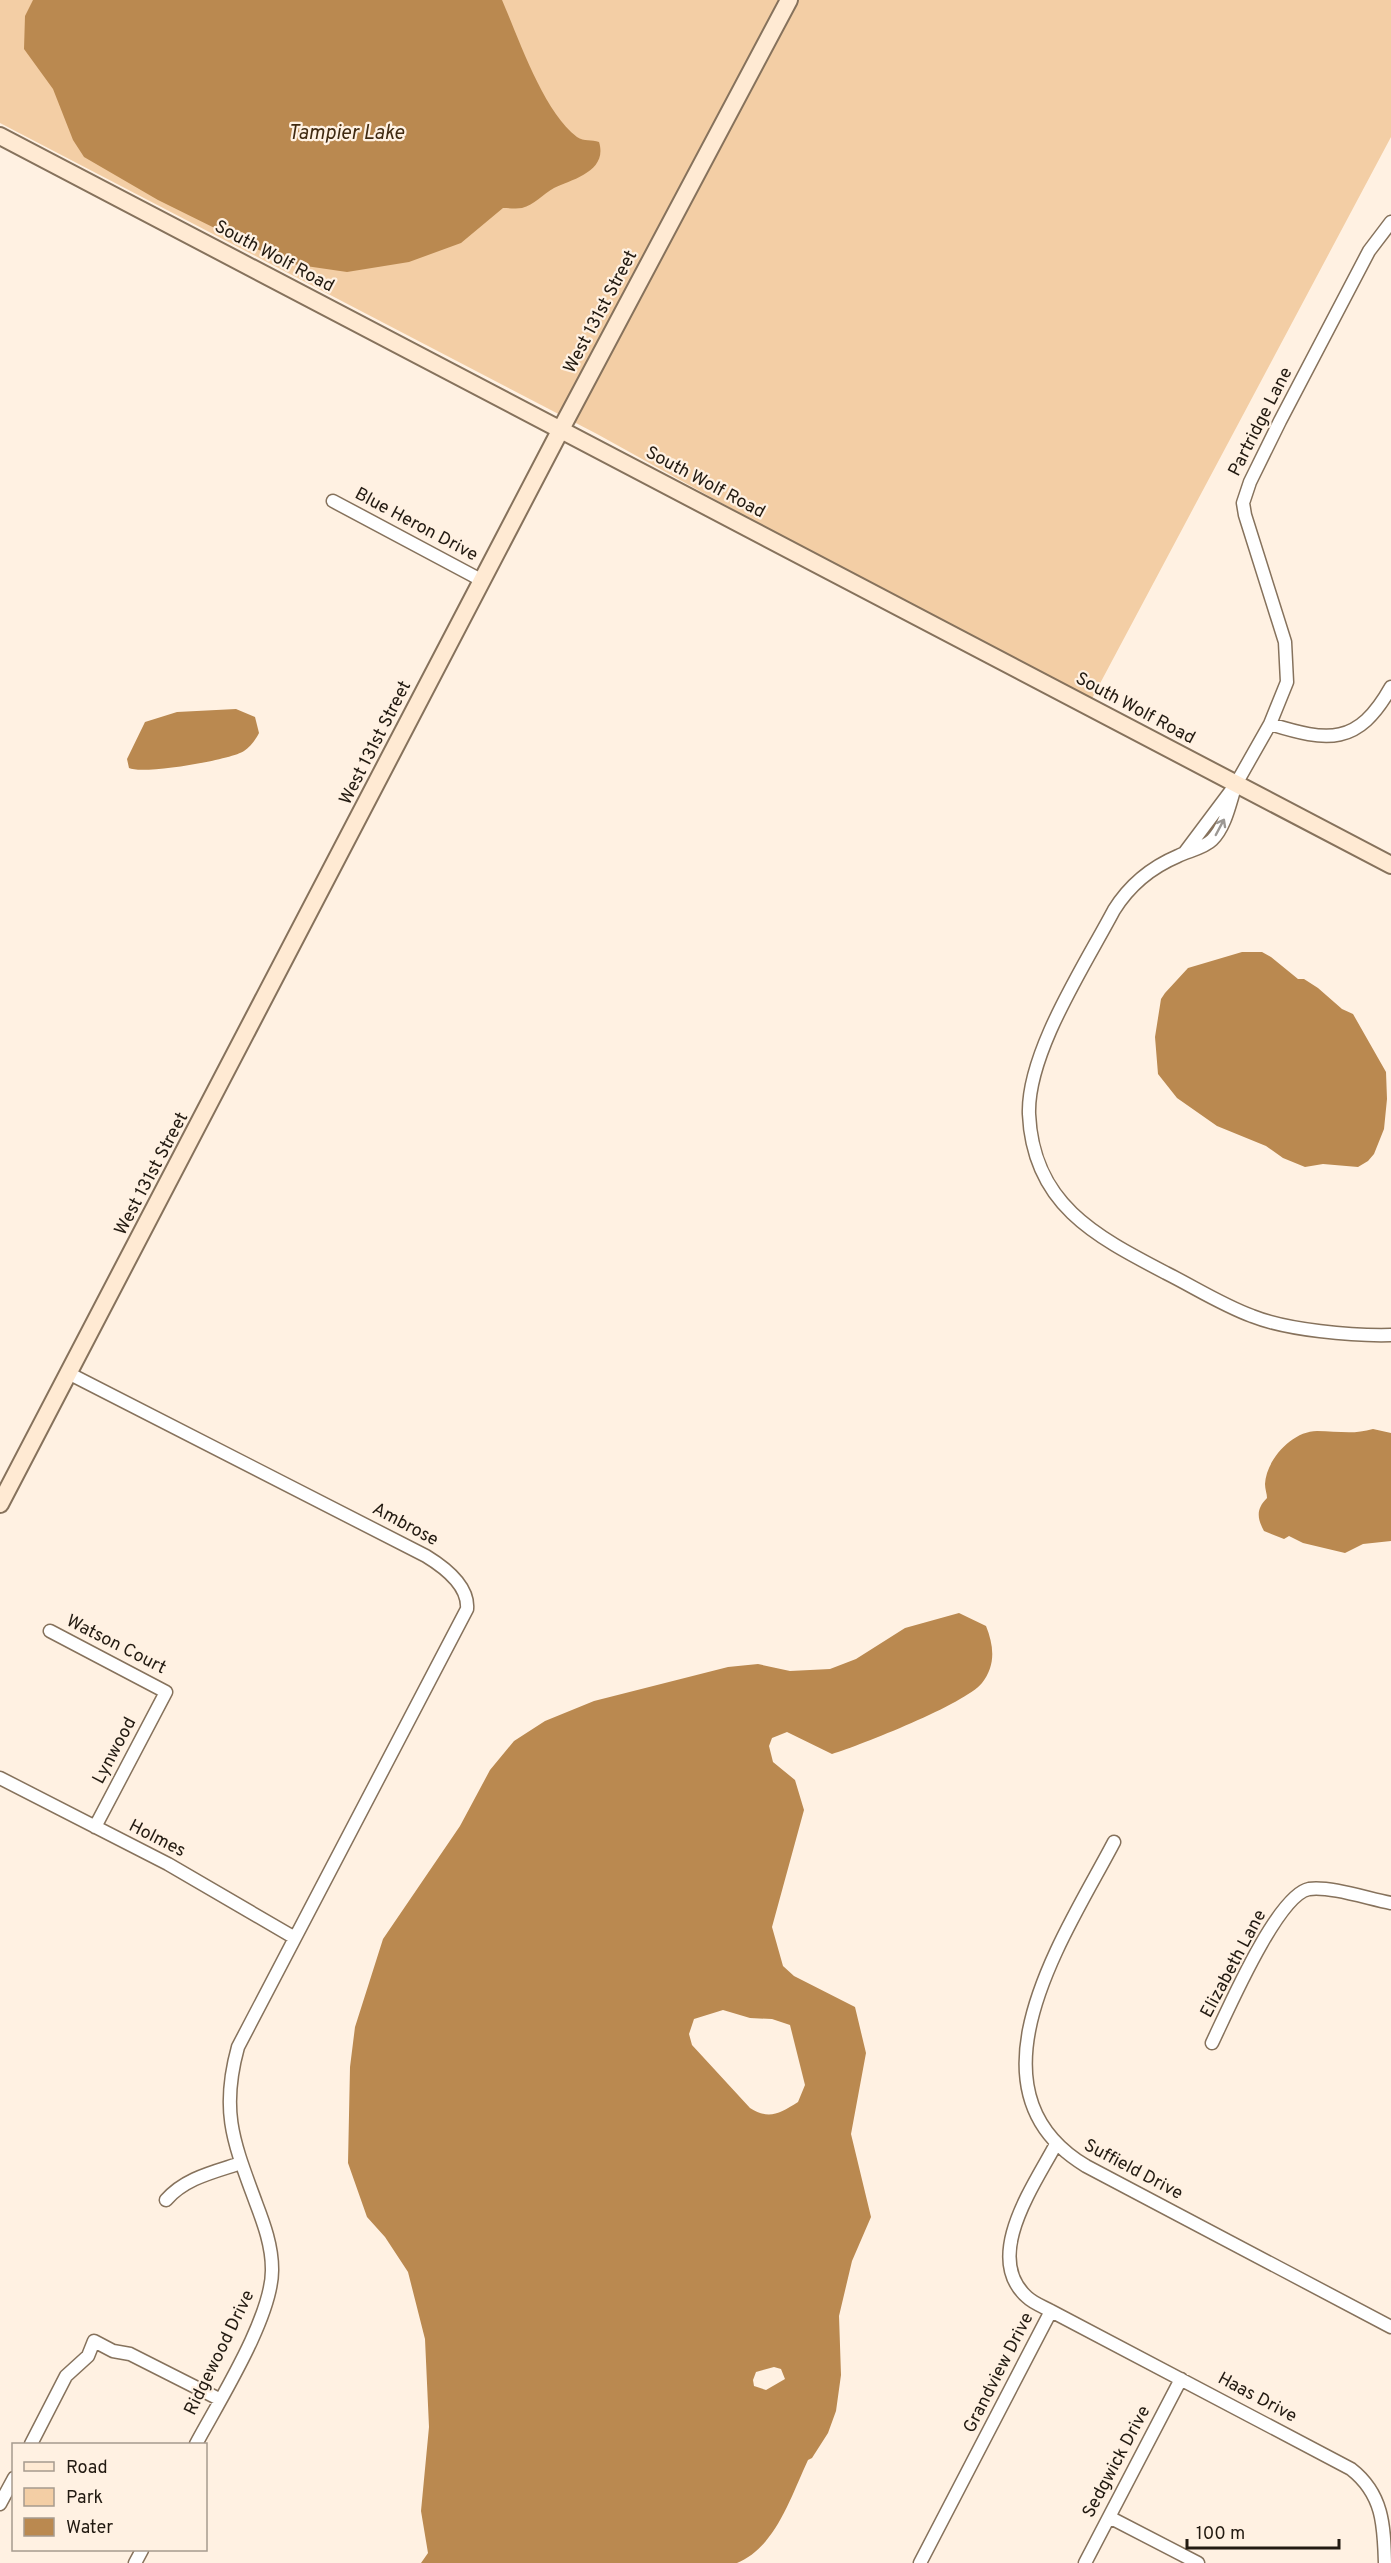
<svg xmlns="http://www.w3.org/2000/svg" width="1391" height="2563" viewBox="0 0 1391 2563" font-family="Overpass,sans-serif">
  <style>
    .green { fill: #f3cea5 }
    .water { fill: #ba8950; fill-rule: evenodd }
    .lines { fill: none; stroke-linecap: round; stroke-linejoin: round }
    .street-casing { stroke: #86725c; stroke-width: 15 }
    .secondary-casing { stroke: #86725c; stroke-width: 20 }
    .street { stroke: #fff; stroke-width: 12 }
    .secondary { stroke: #ffead3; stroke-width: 16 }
    .oneway { stroke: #9c9894 }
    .labels { text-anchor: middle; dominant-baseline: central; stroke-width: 4.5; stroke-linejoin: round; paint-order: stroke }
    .street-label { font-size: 18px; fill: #221a11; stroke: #fff1e2 }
    .water-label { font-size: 20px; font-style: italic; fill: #402a11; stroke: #fff1e2 }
  </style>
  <rect width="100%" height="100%" fill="#fff1e2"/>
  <path class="green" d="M 0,0 L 1391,0 L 1391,137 L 1088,706 L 597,434 L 0,123 Z"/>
  <path class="water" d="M 33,0 L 502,0 C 519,39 543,111 577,137 C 584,142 592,139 599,142 C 608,171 573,179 554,188 C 543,194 534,205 522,208 C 516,209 509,208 503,208 L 461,243 L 409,262 L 347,272 L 292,264 L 275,258 L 158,200 L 84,157 L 73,140 L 53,89 L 24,49 L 25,16 Z
    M 236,709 L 255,717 L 259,733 C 256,739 250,747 244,751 C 231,760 142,775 129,768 L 127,759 L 145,722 L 177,712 Z
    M 1242,952 L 1262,952 L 1271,957 L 1298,979 L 1304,979 L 1318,988 L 1342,1009 L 1353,1014 L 1386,1072 L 1387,1099 L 1384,1129 L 1374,1154 L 1368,1161 L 1358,1167 L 1323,1164 L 1305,1167 L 1283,1158 L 1266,1146 L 1217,1126 L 1177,1098 L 1158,1074 L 1155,1037 L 1161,999 L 1165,993 L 1188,968 Z
    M 1373,1429 L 1391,1433 L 1391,1541 L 1363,1544 L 1345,1553 L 1303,1543 L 1289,1536 L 1284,1539 L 1264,1531 C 1257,1518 1256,1509 1267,1498 C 1267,1494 1265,1489 1265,1484 C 1266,1460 1292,1431 1317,1431 C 1337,1431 1353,1435 1373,1429 Z
    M 959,1613 L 986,1626 C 994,1646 996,1665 982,1683 C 965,1704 861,1745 832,1754 L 787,1732 L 772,1738 L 769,1746 L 773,1762 L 795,1780 L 804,1810 L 772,1927 L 783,1966 L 794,1976 L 855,2007 L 866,2053 L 851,2134 L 871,2217 L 852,2261 L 839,2316 L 841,2375 L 836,2411 L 828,2433 L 812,2458 L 808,2460 C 791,2496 776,2547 737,2563 L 421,2563 L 428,2553 L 421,2511 L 429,2427 L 425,2339 L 408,2272 L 385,2237 L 367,2217 L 348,2163 L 350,2067 L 355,2027 L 383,1939 L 460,1826 L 490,1770 L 514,1741 L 545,1721 L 594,1701 L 728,1667 L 758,1664 L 790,1671 L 830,1669 L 856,1659 L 905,1628 ZM 723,2010 L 750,2018 L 772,2019 L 790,2025 L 805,2085 L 798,2102 C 779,2114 769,2120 750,2108 L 692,2045 L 689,2034 L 694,2019 ZM 774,2367 L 781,2369 L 785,2379 L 766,2390 L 754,2386 L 753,2380 L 756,2372 Z"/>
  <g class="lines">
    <g class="street-casing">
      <path id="street" d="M 333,501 L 483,581
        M 1270,724 C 1328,742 1358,746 1391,687
        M 1236,784 C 1230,802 1226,826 1212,840 C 1204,848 1188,851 1178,856 C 1152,867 1129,886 1114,910 C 1085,965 1027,1053 1029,1114 C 1033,1204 1095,1236 1166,1273 C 1194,1287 1222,1305 1252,1316 C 1287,1330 1352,1336 1391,1335
        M 1185,852 L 1236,784 L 1270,724 L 1287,682 L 1285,642 L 1245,515 L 1243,503 L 1250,482 L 1280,421 L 1369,251 L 1391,222
        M 70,1374 L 426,1556 C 444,1567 469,1586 467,1609 L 238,2047 C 220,2112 234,2143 256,2203 C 264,2224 272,2246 272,2269 C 273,2316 219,2401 196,2444
        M 50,1631 L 166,1692 L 95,1827
        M 0,1778 L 168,1864 L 295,1938
        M 1114,1842 C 1066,1934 958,2089 1086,2166 L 1391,2327
        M 1212,2043 C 1227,2012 1277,1895 1309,1889 C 1331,1886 1369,1899 1391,1903
        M 166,2200 C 185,2178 214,2172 241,2163
        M 1051,2311 L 1351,2469 C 1383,2494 1384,2525 1385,2563
        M 31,2444 L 66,2376 L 88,2356 L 94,2341 L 113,2351 L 130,2354 L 219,2399
        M 0,2504 L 14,2478
        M 1109,2517 L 1198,2563
        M 135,2563 L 142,2550
        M 920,2563 L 1051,2311 C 1044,2307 1033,2303 1027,2297 C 982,2257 1035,2184 1056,2144
        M 1085,2563 L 1181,2379"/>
    </g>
    <g class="secondary-casing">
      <path id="secondary" d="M 0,136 L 1391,865
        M 0,1504 L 561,429 L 789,0"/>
    </g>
    <use href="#street" class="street"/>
    <use href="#secondary" class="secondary"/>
  </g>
  <defs><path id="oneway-shaft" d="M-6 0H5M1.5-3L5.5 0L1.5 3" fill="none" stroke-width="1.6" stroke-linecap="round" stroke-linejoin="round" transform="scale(1.5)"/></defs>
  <use class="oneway" href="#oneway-shaft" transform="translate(1220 827) rotate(-62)"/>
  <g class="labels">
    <g class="street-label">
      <text transform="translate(274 257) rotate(28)">South Wolf Road</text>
      <text transform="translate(601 312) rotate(-62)">West 131st Street</text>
      <text transform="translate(1261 422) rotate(-63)">Partridge Lane</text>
      <text transform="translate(705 483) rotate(28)">South Wolf Road</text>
      <text transform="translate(416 525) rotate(28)">Blue Heron Drive</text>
      <text transform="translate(1135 709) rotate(28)">South Wolf Road</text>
      <text transform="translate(376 743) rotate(-63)">West 131st Street</text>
      <text transform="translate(152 1174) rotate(-62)">West 131st Street</text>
      <text transform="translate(405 1525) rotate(28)">Ambrose</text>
      <text transform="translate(116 1645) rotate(27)">Watson Court</text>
      <text transform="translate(115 1751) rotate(-62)">Lynwood</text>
      <text transform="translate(157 1839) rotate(27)">Holmes</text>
      <text transform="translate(1234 1964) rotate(-62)">Elizabeth Lane</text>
      <text transform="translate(1133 2170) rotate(28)">Suffield Drive</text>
      <text transform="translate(220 2353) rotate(-64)">Ridgewood Drive</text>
      <text transform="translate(999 2373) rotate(-63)">Grandview Drive</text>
      <text transform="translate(1257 2398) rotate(28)">Haas Drive</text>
      <text transform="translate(1117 2462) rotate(-62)">Sedgwick Drive</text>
    </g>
    <g class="water-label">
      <text x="346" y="134">Tampier Lake</text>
    </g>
  </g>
  <rect x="12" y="2443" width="195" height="108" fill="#fff1e2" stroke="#a79b8e" stroke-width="1.5"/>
  <rect x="24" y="2462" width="30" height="9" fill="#ffead3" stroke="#a79b8e" stroke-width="1.5"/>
  <text x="66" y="2473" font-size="18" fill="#221a11">Road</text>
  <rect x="24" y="2488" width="30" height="18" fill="#f3cea5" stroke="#a79b8e" stroke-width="1.5"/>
  <text x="66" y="2503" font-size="18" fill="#221a11">Park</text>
  <rect x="24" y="2518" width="30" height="18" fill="#ba8950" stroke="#a79b8e" stroke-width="1.5"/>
  <text x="66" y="2533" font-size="18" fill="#221a11">Water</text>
  <path d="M1187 2539v9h152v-9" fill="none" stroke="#221a11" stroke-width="3"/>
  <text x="1196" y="2539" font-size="18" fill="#221a11" stroke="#fff1e2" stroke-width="4.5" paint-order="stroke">100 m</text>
</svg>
